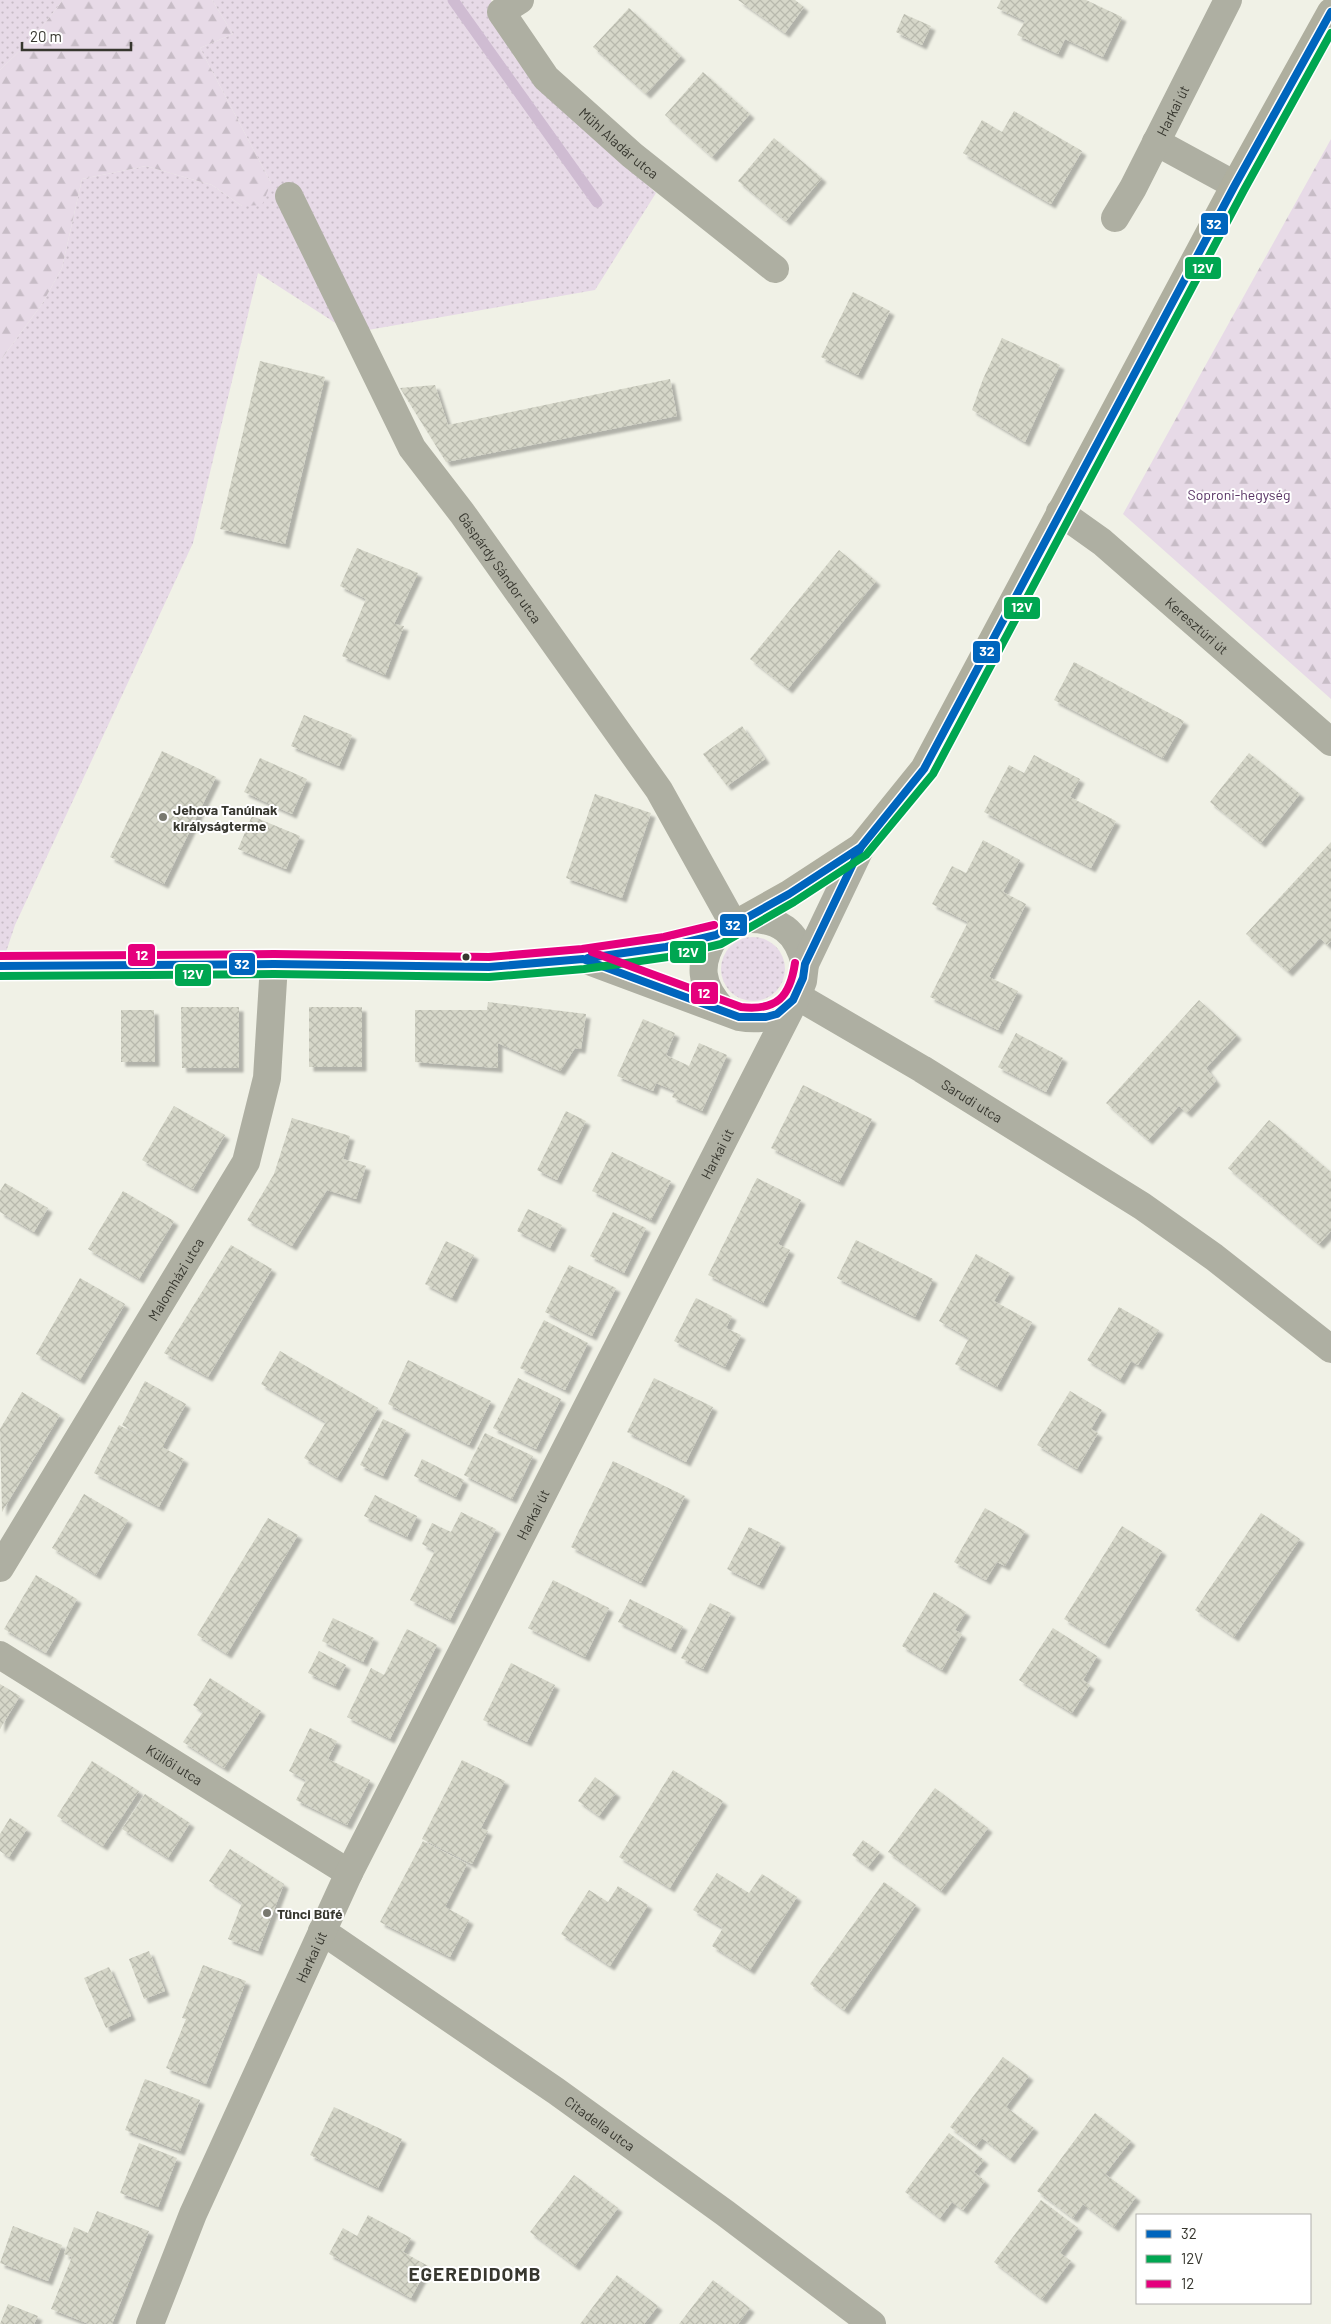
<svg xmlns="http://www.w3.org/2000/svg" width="1331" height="2324" viewBox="0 0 1331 2324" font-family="Barlow,sans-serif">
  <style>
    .grass { fill: url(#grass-dots) }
    .forest { fill: url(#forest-firs) }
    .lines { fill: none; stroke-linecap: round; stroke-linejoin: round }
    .stream { stroke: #cfbcd2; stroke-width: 11 }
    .building { fill: url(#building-cross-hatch); filter: url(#shadow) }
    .minor { stroke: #aeafa2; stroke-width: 28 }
    .major { stroke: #afaf9f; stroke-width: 28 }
    .bus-1-casing { stroke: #fff; stroke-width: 11 }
    .bus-2-casing { stroke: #fff; stroke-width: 11 }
    .bus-3-casing { stroke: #fff; stroke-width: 11 }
    .bus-1 { stroke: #0065bd; stroke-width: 8 }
    .bus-2 { stroke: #00a651; stroke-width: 8 }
    .bus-3 { stroke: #e5007d; stroke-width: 8 }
    .poi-dot { fill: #78786f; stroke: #fff; stroke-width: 2 }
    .bus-dot { fill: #37372f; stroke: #fff; stroke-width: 2 }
    .labels { text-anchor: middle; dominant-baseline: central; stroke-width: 4; stroke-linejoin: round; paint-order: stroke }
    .street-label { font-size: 14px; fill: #37372f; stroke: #fff }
    .park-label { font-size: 14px; fill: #573263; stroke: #fff }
    .poi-label { font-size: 14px; font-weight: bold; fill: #37372f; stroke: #fff; text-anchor: start }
    .district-label { font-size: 19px; font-weight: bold; letter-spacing: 1px; fill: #37372f; stroke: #fff }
    .line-badge { stroke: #fff; stroke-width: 2 }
    .badge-label { font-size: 14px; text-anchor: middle; font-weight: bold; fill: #fff }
  </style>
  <defs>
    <pattern id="grass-dots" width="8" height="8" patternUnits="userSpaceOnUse" patternTransform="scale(1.25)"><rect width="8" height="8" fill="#e7dae7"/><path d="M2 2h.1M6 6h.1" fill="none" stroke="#c7bcc6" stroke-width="1.8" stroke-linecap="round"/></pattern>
    <pattern id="forest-firs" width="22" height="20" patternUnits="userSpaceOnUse" patternTransform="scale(1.25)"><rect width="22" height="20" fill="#e7dae7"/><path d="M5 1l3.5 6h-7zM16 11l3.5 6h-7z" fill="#c7bcc6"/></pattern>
    <pattern id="building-cross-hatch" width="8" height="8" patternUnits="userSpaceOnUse" patternTransform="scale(1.25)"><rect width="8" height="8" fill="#d6d7c9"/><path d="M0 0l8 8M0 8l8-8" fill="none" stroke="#b8b9ad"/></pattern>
    <filter id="shadow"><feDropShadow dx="4.5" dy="4.5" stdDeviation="1" flood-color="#0004"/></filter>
  </defs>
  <rect width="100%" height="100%" fill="#f0f1e6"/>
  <path class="grass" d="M 0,0 L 63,0 L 35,36 L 0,70 Z
    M 212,0 L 491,0 L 498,25 L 515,58 L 548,93 L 656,193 L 595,290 L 351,333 L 258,273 L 193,543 L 15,925 L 6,952 L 0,952 L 0,361 L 42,304 L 62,268 L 82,179 L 146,166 L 212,185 L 242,206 L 271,183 L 200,48 L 233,34 Z
    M721 969a32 32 0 1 1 64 0a32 32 0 1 1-64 0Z"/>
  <path class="forest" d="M 63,0 L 212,0 L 233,34 L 200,48 L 271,183 L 262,205 L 242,206 L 212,185 L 146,166 L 82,179 L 62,268 L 42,304 L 0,361 L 0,70 L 35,36 Z
    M 1331,139 L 1331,699 L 1123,514 Z"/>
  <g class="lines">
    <path class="stream" d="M 453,0 L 597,202"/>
  </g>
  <path class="building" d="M 738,0 L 795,0 L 804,7 L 785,33 Z
    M 1001,0 L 1086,0 L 1122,17 L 1103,57 L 1065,39 L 1058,54 L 1017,35 L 1025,21 L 997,8 Z
    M 629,8 L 681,56 L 646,94 L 593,47 Z
    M 904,14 L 931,26 L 922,45 L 896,32 Z
    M 703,72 L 750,114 L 712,157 L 665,115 Z
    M 1014,111 L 1082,151 L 1051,204 L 963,153 L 982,120 L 1002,132 Z
    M 774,138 L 822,178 L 786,221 L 738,181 Z
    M 853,292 L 890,311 L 858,375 L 821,357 Z
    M 1002,338 L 1060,365 L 1025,442 L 972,410 L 983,379 Z
    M 260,361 L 325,377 L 285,544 L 220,529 Z
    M 670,379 L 677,416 L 446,462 L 400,388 L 435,385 L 448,425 Z
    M 357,548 L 418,573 L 394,624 L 404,626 L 385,675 L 342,656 L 366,599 L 340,586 Z
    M 839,550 L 876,581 L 788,689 L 750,659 Z
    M 1074,662 L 1184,721 L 1163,758 L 1054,700 Z
    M 304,715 L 352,735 L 339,766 L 291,746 Z
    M 742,726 L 765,759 L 727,786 L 703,754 Z
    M 162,751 L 216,777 L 164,884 L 110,857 Z
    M 1249,753 L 1300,794 L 1261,843 L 1210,802 Z
    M 1034,755 L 1080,779 L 1070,797 L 1116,821 L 1091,868 L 984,812 L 1009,765 L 1024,773 Z
    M 260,758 L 307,779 L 292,814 L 244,792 Z
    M 595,794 L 651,813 L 622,898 L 566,878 Z
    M 252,816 L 300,836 L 286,869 L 238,849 Z
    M 983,840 L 1020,860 L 1003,892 L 1026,904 L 989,977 L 1018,991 L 998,1030 L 930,997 L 968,922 L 932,904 L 952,866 L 966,873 Z
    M 1331,842 L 1331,941 L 1327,945 L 1320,938 L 1288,972 L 1246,934 Z
    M 1199,1000 L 1237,1035 L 1206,1068 L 1216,1081 L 1187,1113 L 1179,1106 L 1148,1140 L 1106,1103 Z
    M 488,1002 L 586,1014 L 581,1049 L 575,1048 L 560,1071 L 498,1043 L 498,1068 L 415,1062 L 415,1010 L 487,1010 Z
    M 181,1007 L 239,1007 L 239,1068 L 182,1068 Z
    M 309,1007 L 362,1007 L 362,1067 L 309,1067 Z
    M 121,1010 L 154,1010 L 155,1062 L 121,1062 Z
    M 643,1019 L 675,1033 L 666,1055 L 689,1066 L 699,1043 L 727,1055 L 702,1111 L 672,1097 L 675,1091 L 656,1083 L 653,1091 L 617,1076 Z
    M 1016,1033 L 1063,1058 L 1046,1092 L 998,1067 Z
    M 803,1085 L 872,1119 L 839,1182 L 771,1148 Z
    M 174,1106 L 225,1135 L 193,1189 L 142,1160 Z
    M 566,1111 L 586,1121 L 557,1180 L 537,1170 Z
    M 292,1118 L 350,1136 L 343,1159 L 366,1166 L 356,1199 L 327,1190 L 292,1246 L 247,1220 L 274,1174 Z
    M 1269,1120 L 1331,1172 L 1331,1231 L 1319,1244 L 1228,1168 Z
    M 612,1152 L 671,1181 L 651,1220 L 592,1191 Z
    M 757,1178 L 801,1200 L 778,1244 L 790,1250 L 763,1303 L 708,1275 Z
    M 5,1183 L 48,1208 L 34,1232 L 0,1212 L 0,1191 Z
    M 123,1191 L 174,1221 L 139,1279 L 88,1249 Z
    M 528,1209 L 562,1225 L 550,1248 L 517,1231 Z
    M 613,1212 L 646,1228 L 624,1273 L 590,1256 Z
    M 856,1240 L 933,1279 L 915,1317 L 837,1278 Z
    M 446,1241 L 474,1255 L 452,1298 L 425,1284 Z
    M 231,1245 L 272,1269 L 208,1377 L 164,1353 Z
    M 976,1254 L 1010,1273 L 994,1301 L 1032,1322 L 997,1387 L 955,1364 L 969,1338 L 939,1321 Z
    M 569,1265 L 616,1288 L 592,1336 L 545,1312 Z
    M 80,1278 L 125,1304 L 80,1380 L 36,1354 Z
    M 696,1298 L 732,1316 L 726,1328 L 741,1335 L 725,1367 L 674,1341 Z
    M 1119,1307 L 1159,1330 L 1138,1365 L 1131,1361 L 1120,1380 L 1087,1360 Z
    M 544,1320 L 588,1343 L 565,1390 L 520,1368 Z
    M 280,1351 L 378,1408 L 337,1478 L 304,1458 L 326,1422 L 261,1384 Z
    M 408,1360 L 491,1401 L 469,1445 L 388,1404 Z
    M 518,1378 L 561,1399 L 536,1449 L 493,1428 Z
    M 654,1378 L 713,1407 L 686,1462 L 627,1432 Z
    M 145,1381 L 186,1404 L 162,1447 L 184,1459 L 159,1507 L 94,1473 L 119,1425 L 149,1441 L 122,1425 Z
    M 1070,1391 L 1102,1410 L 1091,1429 L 1098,1433 L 1077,1469 L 1037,1445 Z
    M 22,1392 L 60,1415 L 2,1512 L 0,1429 Z
    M 383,1419 L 406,1430 L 383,1476 L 360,1465 Z
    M 485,1433 L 533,1456 L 512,1499 L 464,1475 Z
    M 422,1459 L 464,1480 L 456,1497 L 414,1476 Z
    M 613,1461 L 685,1496 L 641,1583 L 571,1547 Z
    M 84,1494 L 128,1520 L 96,1575 L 52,1548 Z
    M 375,1495 L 417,1516 L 407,1537 L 364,1516 Z
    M 985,1508 L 1025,1531 L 1005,1566 L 997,1562 L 986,1580 L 954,1562 Z
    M 461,1512 L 496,1529 L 450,1620 L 410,1600 L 435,1551 L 422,1544 L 432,1523 L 451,1532 Z
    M 1261,1513 L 1300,1539 L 1234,1637 L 1195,1610 Z
    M 268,1518 L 298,1535 L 227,1654 L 197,1635 Z
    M 1122,1526 L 1162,1551 L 1105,1644 L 1064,1619 Z
    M 749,1527 L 781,1543 L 759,1585 L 727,1569 Z
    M 36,1575 L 77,1599 L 46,1653 L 4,1629 Z
    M 553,1580 L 609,1608 L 585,1657 L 528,1628 Z
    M 934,1592 L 966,1612 L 955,1630 L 962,1634 L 942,1670 L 902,1646 Z
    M 630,1599 L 683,1626 L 671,1649 L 618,1622 Z
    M 710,1603 L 731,1613 L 703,1669 L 681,1658 Z
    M 333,1618 L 374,1638 L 363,1662 L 322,1641 Z
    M 1053,1628 L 1097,1656 L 1083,1680 L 1090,1685 L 1072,1713 L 1019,1680 Z
    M 407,1629 L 437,1645 L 390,1739 L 347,1717 L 371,1668 L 384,1675 Z
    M 319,1651 L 346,1665 L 335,1686 L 308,1673 Z
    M 511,1663 L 555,1685 L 527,1742 L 483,1720 Z
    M 210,1678 L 261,1711 L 224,1768 L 183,1742 L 203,1712 L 193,1705 Z
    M 0,1684 L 20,1696 L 0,1729 Z
    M 310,1728 L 337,1741 L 328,1759 L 370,1780 L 347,1825 L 296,1800 L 306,1780 L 289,1771 Z
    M 462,1760 L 505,1781 L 481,1828 L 488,1831 L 472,1864 L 422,1839 Z
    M 92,1761 L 139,1791 L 103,1846 L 57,1816 Z
    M 673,1770 L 723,1801 L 670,1888 L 619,1857 Z
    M 595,1777 L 616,1793 L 599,1816 L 578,1801 Z
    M 935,1788 L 988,1828 L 941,1891 L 888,1852 Z
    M 145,1794 L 190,1823 L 168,1858 L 122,1829 Z
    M 10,1818 L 27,1829 L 9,1857 L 0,1851 L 0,1834 Z
    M 863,1840 L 880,1852 L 868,1867 L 852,1855 Z
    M 423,1841 L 467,1864 L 445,1907 L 469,1920 L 450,1957 L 380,1922 Z
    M 230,1849 L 284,1884 L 258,1951 L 228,1939 L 242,1903 L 209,1881 Z
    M 717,1873 L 749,1893 L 762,1874 L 797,1897 L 750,1970 L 712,1946 L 723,1928 L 693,1910 Z
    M 884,1882 L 916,1905 L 844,2010 L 810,1984 Z
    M 618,1886 L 648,1905 L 610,1966 L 561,1934 L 589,1890 L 608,1902 Z
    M 149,1951 L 165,1991 L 144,1999 L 129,1959 Z
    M 203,1965 L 246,1981 L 206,2084 L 166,2068 L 186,2019 L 182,2018 Z
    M 109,1967 L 131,2016 L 106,2028 L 84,1978 Z
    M 1003,2057 L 1029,2076 L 1006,2107 L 1034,2128 L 1010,2159 L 982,2138 L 976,2146 L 950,2127 Z
    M 145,2079 L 200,2100 L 180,2151 L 125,2130 Z
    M 334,2107 L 402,2139 L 378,2188 L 310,2155 Z
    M 1095,2113 L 1131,2141 L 1105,2174 L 1136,2197 L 1114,2227 L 1083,2204 L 1073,2218 L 1037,2191 Z
    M 949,2133 L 984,2160 L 974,2172 L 985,2181 L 963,2210 L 952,2202 L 940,2218 L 905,2192 Z
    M 139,2143 L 177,2158 L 158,2207 L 120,2193 Z
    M 574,2175 L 618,2208 L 575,2266 L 530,2232 Z
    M 1041,2200 L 1078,2228 L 1060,2253 L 1071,2261 L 1042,2299 L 994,2262 Z
    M 97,2211 L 149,2231 L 112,2324 L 89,2324 L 51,2309 L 72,2257 L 64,2254 L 74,2227 L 88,2233 Z
    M 368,2215 L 411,2238 L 403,2252 L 428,2266 L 411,2298 L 329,2254 L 343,2228 L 357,2236 Z
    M 13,2226 L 62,2245 L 48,2281 L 0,2263 Z
    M 617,2275 L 658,2306 L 644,2324 L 580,2324 Z
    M 713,2280 L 750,2308 L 738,2324 L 679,2324 Z
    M 8,2304 L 38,2316 L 34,2324 L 0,2324 Z"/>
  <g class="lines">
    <g class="minor">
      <path id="s1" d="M 520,0 L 501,12 L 546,78 L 632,155 L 775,269"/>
      <path d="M 1156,142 L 1235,185"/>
      <path id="s2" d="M 289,196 L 412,448 L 462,513 L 659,790 L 734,925"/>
      <path id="s3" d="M 1115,218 L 1133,188 L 1228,0"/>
      <path id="s4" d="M 1060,512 L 1102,542 L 1331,742"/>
      <path d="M 746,919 C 779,918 797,931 805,964"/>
      <path d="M 716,935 C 697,964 700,985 723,1010"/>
      <path d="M 583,959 L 739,1017 C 762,1021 778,1017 794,999"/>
      <path id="s5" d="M 797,996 L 922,1069 L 1142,1206 L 1214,1257 L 1331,1349"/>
      <path id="s6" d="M 0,1568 L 246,1162 L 267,1078 L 274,964"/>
      <path id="s7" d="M 0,1655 L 349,1873"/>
      <path id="s8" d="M 322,1931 L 556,2091 L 725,2213 L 872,2324"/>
      <path id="s9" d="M 150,2324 L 193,2214 L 349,1873 L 797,996 L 803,981 L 805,964 L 861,847"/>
    </g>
    <path class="major" d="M 0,966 L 274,964 L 489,967 L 583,959 L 666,947 L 716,935 L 789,894 L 861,847 L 924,769 L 1235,185 L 1331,12"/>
    <g class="bus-1-casing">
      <path id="bus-1" d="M 588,958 L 666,947 L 716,935 L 789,894 L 861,847
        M 0,966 L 274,964 L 489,967 L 583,959 L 739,1017 L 766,1017 L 777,1014 L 793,1000 L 803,978 L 805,964 L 861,847 L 924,769 L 1235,185 L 1331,12"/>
    </g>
    <g class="bus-2-casing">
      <path id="bus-2" d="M 0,976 L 274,974 L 489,977 L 584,969 L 668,957 L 721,944 L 794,902 L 866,855 L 933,774 L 1244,190 L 1331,33"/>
    </g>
    <g class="bus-3-casing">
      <path id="bus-3" d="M 592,952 L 741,1007 C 777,1011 790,997 795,963
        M 0,956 L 274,954 L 489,957 L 582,949 L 664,937 L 714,925"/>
    </g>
    <use href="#bus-1" class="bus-1"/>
    <use href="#bus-2" class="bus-2"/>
    <use href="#bus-3" class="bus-3"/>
  </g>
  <g class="poi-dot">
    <circle cx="163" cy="817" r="5"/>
    <circle cx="267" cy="1913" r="5"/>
  </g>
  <circle class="bus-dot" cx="466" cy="957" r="4.5"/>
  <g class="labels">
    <g class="street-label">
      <text stroke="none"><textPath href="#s3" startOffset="122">Harkai út</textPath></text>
      <text stroke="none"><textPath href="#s1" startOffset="200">Mühl Aladár utca</textPath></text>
      <text stroke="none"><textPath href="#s2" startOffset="429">Gáspárdy Sándor utca</textPath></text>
      <text stroke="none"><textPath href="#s4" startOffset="178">Keresztúri út</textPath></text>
      <text stroke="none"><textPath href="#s5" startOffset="204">Sarudi utca</textPath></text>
      <text stroke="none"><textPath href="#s9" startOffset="1301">Harkai út</textPath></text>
      <text stroke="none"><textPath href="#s6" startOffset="338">Malomházi utca</textPath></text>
      <text stroke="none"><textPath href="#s9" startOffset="896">Harkai út</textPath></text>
      <text stroke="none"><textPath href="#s7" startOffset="206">Küllői utca</textPath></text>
      <text stroke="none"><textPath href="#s9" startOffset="401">Harkai út</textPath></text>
      <text stroke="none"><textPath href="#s8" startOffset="338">Citadella utca</textPath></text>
    </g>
    <g class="park-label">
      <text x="1239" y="494">Soproni-hegység</text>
    </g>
    <g class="poi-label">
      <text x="173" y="809">Jehova Tanúinak<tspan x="173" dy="16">királyságterme</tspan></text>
      <text x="277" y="1913">Tünci Büfé</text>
    </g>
    <g class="district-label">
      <text x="475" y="2273">EGEREDIDOMB</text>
    </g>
  </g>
  <g class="line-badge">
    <rect x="1200" y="212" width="29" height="24" rx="5" fill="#0065bd"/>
    <rect x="1184" y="256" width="38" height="24" rx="5" fill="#00a651"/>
    <rect x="1003" y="596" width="38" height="24" rx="5" fill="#00a651"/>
    <rect x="972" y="640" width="29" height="24" rx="5" fill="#0065bd"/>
    <rect x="719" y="913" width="29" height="24" rx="5" fill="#0065bd"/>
    <rect x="669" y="940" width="38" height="24" rx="5" fill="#00a651"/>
    <rect x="127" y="943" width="29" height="24" rx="5" fill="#e5007d"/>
    <rect x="228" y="952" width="28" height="24" rx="5" fill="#0065bd"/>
    <rect x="174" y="963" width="38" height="24" rx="5" fill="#00a651"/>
    <rect x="690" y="981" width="29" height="24" rx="5" fill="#e5007d"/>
  </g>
  <g class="badge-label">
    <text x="1214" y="229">32</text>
    <text x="1203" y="273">12V</text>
    <text x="1022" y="612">12V</text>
    <text x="987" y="656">32</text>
    <text x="733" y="930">32</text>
    <text x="688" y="957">12V</text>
    <text x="142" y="960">12</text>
    <text x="242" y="969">32</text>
    <text x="193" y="979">12V</text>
    <text x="704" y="998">12</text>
  </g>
  <rect x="1136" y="2214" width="175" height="90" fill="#ffffff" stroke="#afafac"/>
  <rect x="1146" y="2230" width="25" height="8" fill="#0065bd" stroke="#afafac"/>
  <text x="1181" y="2239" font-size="15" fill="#37372f">32</text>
  <rect x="1146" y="2255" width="25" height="8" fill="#00a651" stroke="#afafac"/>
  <text x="1181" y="2264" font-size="15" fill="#37372f">12V</text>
  <rect x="1146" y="2280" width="25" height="8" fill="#e5007d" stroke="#afafac"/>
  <text x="1181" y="2289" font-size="15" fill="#37372f">12</text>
  <path d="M22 42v8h109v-8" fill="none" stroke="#37372f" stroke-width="2.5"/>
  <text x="30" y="42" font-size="15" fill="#37372f" stroke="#ffffff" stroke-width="4" paint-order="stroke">20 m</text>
</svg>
